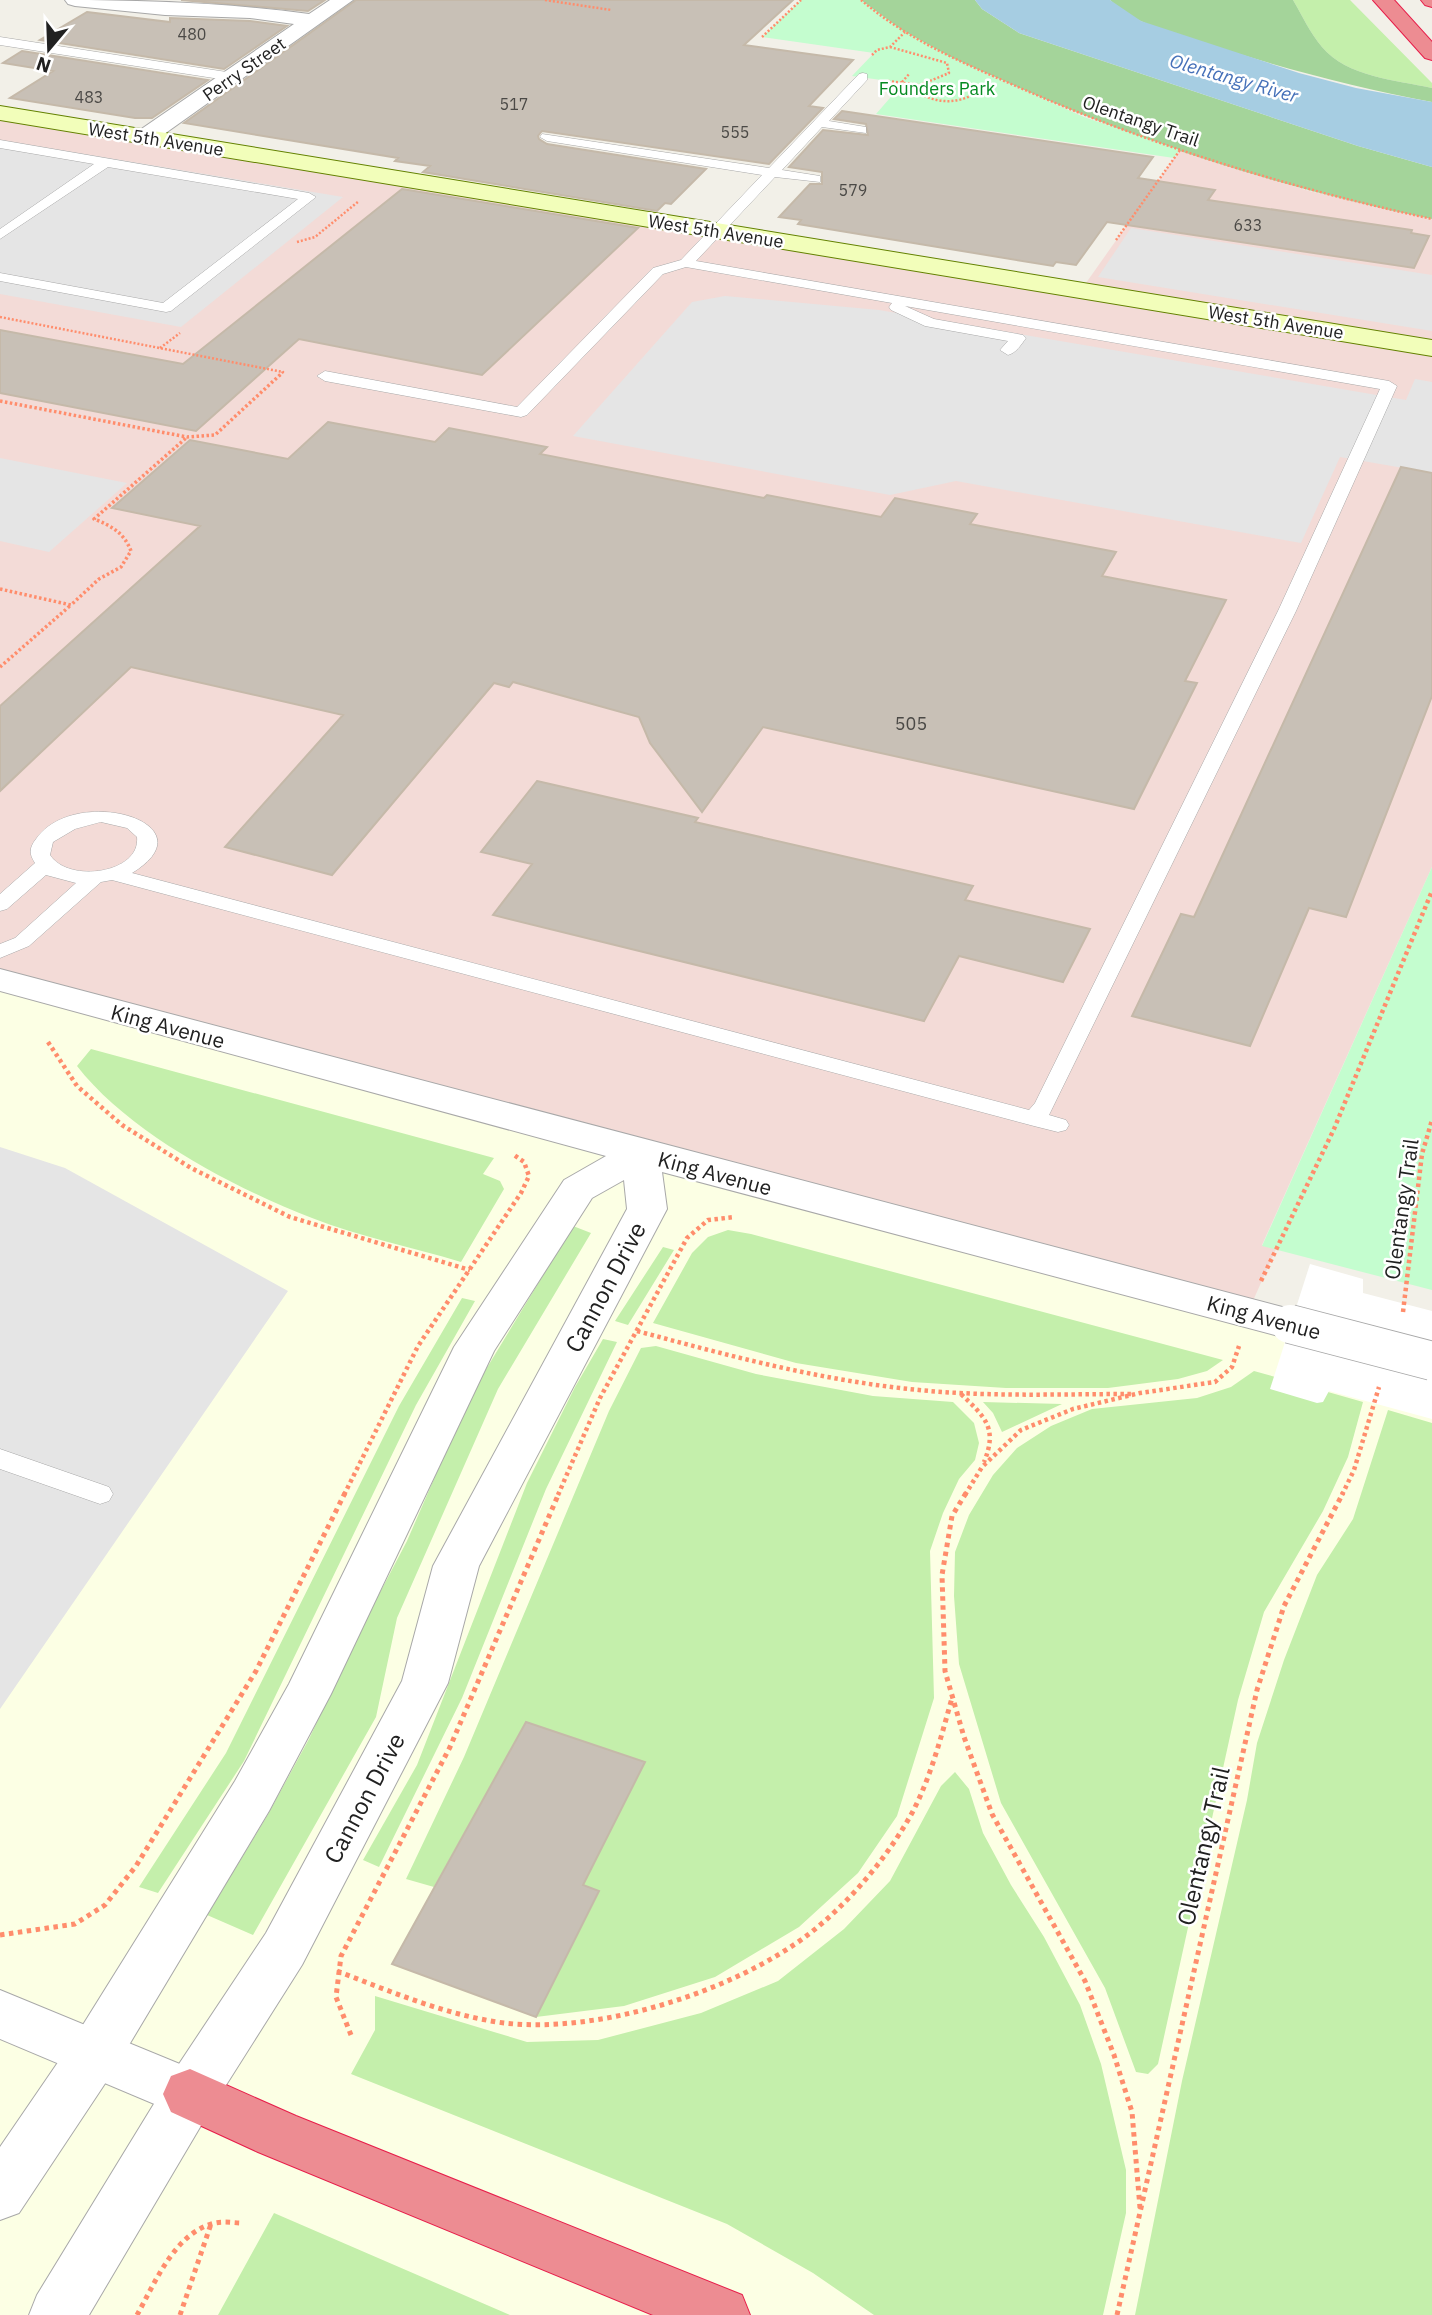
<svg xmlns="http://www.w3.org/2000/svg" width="1432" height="2315" viewBox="0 0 1432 2315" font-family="'IBM Plex Sans',sans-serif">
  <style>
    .commercial { fill: #f3dbd7 }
    .education { fill: #fcffe4 }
    .grass { fill: #c4efab }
    .forest { fill: #a4d49a }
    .park { fill: #c4fdcf }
    .parking { fill: #e5e5e5 }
    .water { fill: #a6cde2 }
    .pier { fill: #fff }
    .building { fill: #c8c0b6; stroke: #c5b9a9; stroke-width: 2 }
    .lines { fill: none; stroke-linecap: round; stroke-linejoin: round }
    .service-casing { stroke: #a8a8a8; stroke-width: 1 }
    .minor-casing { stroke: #a8a8a8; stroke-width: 2 }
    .tertiary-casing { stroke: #a8a8a8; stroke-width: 2 }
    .secondary-casing { stroke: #638100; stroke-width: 2 }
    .motorway-casing { stroke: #e71e4a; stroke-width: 2 }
    .path-far3 { stroke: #ff8d6c; stroke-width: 2.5; stroke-dasharray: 2 2; stroke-linecap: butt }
    .path-far2 { stroke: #ff8d6c; stroke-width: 3.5; stroke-dasharray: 2.5 2.5; stroke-linecap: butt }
    .path-far1 { stroke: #ff8d6c; stroke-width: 4.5; stroke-dasharray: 3.5 3.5; stroke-linecap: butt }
    .path { stroke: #ff8d6c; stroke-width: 5; stroke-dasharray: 4.5 4.5; stroke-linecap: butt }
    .service { fill: #fff; fill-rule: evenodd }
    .minor { fill: #fff; fill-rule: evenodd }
    .tertiary { fill: #fff; fill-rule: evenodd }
    .secondary { fill: #f2feba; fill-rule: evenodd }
    .motorway { fill: #ed8c92; fill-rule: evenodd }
    .tertiary-bridge-casing { stroke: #a8a8a8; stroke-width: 40; stroke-linecap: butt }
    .tertiary-bridge { stroke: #fff; stroke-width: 38 }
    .labels { text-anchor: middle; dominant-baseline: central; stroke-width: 5; stroke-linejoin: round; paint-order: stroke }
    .far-number-label { font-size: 16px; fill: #4b4946 }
    .far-street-label { font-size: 18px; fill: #212121; stroke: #fff }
    .far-park-label { font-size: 18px; fill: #048a20; stroke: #fff }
    .number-label { font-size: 18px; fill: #4b4946 }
    .far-water-label { font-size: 19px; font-style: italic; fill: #4671b9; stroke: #fff }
    .street-label { font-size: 21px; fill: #212121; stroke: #fff }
    .near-street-label { font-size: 24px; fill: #212121; stroke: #fff }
  </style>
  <rect width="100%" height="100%" fill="#f2f0e8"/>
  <path class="commercial" d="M 0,113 L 1081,290 L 1180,150 L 1309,191 L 1432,219 L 1432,867 L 1262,1245 L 1276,1249 L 1248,1312 L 0,980 Z"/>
  <path class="education" d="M 0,980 L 1432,1360 L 1432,2315 L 0,2315 Z"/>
  <path class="grass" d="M 1293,0 L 1350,0 L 1432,83 L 1432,88 C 1396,80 1347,77 1322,47 C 1310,33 1302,15 1293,0 Z
    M 91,1049 L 494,1158 L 483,1174 L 500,1181 L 504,1189 L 461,1262 C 412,1247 360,1237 312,1218 C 234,1188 129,1133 77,1066 Z
    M 573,1226 L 591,1233 L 498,1389 L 397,1618 L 376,1717 L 253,1935 L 207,1915 L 267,1816 L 309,1739 L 355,1640 L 407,1541 L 471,1394 Z
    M 728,1230 L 751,1234 L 1223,1360 L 1207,1371 L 1178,1379 L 1108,1388 L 1006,1388 L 912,1382 L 796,1363 L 653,1323 L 692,1253 L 708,1237 Z
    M 663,1247 L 674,1250 L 628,1325 L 615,1321 Z
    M 462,1298 L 475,1301 L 416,1405 L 244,1761 L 158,1893 L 139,1887 L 226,1753 L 399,1406 Z
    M 603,1339 L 617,1342 L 546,1489 L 462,1698 L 379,1867 L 363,1860 L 417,1765 L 527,1483 L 575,1387 Z
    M 656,1346 L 756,1374 L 873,1396 L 953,1402 L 974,1423 L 979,1443 L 975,1460 L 959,1479 L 943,1513 L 930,1551 L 934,1698 L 897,1816 L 858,1873 L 799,1927 L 715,1977 L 624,2006 L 536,2017 L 599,1892 L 583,1885 L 645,1762 L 526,1722 L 434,1887 L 406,1879 L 464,1757 L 609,1411 L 641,1348 Z
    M 1254,1371 L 1363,1402 L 1348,1457 L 1323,1511 L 1264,1612 L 1238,1700 L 1158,2064 L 1148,2074 L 1136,2072 L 1105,1988 L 1001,1803 L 959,1664 L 954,1596 L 955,1552 L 969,1515 L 993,1475 L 1017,1448 L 1051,1426 L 1092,1409 L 1197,1398 L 1231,1387 Z
    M 983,1402 L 1062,1404 L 1002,1432 L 993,1413 Z
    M 1388,1410 L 1432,1423 L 1432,2315 L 1135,2315 L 1182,2081 L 1247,1800 L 1257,1743 L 1284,1660 L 1317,1575 L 1353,1519 Z
    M 955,1772 L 969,1789 L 983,1833 L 1011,1885 L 1044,1937 L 1080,2005 L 1101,2064 L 1126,2170 L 1126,2213 L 1103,2315 L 874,2315 L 813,2273 L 727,2224 L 351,2074 L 375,2030 L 375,1996 L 527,2042 L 598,2040 L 701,2013 L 778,1981 L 844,1929 L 890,1881 L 941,1786 Z
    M 274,2213 L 510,2315 L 218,2315 Z"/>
  <path class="forest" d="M 861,0 L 975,0 L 982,9 L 1019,33 L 1358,146 L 1432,167 L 1432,219 C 1285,189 1140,143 1004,81 C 954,59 901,37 861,0 Z
    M 1110,0 L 1293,0 C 1302,15 1310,33 1322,47 C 1347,77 1396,80 1432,88 L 1432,102 C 1357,88 1286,69 1213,46 C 1179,35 1136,26 1110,0 Z"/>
  <path class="park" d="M 801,0 L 861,0 L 902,30 L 958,61 L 1084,117 L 1180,150 L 1174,158 L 876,114 L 903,83 L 852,76 L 874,53 L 762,37 Z
    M 1432,867 L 1432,1290 L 1262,1246 Z"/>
  <path class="parking" d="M 0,140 L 343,197 L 181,327 L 0,294 Z
    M 1131,228 L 1432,275 L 1432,331 L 1098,277 Z
    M 725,296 L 879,310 L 1406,400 L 1415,379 L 1432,382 L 1432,473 L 1340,457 L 1301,543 L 956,481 L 890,495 L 573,436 L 692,302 Z
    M 0,458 L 127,483 L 49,552 L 0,541 Z
    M 0,1147 L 65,1168 L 288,1291 L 0,1709 Z"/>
  <path class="water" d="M 975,0 L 1110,0 L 1141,21 L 1299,73 L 1356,88 L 1432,102 L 1432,167 L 1358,146 L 1019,33 L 982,9 Z"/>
  <path class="pier" d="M 1310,1264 L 1363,1279 L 1363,1293 L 1432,1311 L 1432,1419 L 1329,1391 L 1323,1402 L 1317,1403 L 1270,1389 Z"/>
  <path class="building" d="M 181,0 L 325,0 L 308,11 Z
    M 356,0 L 793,0 L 744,45 L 853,60 L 809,106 L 823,108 L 769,164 L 542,131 L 538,136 L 539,139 L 547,144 L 706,169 L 671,204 L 665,203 L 657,211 L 423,172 L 430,166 L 395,161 L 398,158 L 184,123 Z
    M 87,12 L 170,22 L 170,18 L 250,21 L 287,26 L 224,69 L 40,40 Z
    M 22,51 L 208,80 L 152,118 L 135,118 L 10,98 L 53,71 L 3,63 Z
    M 842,111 L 1153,157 L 1138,178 L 1215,190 L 1208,200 L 1412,230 L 1411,233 L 1429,236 L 1414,268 L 1107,222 L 1076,265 L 1056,262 L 1053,266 L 798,224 L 801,220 L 779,217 L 810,184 L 822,184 L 822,172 L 789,167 L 823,130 L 868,135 L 866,124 L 834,119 Z
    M 402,189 L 638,228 L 482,375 L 299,339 L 196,431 L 0,393 L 0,330 L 183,364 Z
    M 328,422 L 435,442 L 449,428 L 547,447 L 540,454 L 764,498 L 767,495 L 881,517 L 895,498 L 977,514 L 970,524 L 1116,552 L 1102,576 L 1226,600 L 1185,681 L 1197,683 L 1134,809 L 763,727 L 702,812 L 650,743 L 639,717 L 513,682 L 509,687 L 494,683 L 332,875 L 225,847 L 343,715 L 131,667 L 0,791 L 0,706 L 200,526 L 112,508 L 190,440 L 288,459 Z
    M 1401,467 L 1432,473 L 1432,696 L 1346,917 L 1309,908 L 1250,1046 L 1132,1016 L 1181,914 L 1194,917 Z
    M 537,781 L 698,818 L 695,822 L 973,886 L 965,900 L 1090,929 L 1063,982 L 959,956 L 924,1021 L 493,915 L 532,864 L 481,852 Z
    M 526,1722 L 645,1762 L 583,1885 L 599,1891 L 536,2017 L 392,1964 Z"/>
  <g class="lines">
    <g class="service-casing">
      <path id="service" d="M 0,37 L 233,73 L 239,77 L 233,81 L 0,45 Z
        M 863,73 L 867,74 L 867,80 L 829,121 L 866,127 L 866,133 L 822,127 L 782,170 L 820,176 L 820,182 L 775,177 L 696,261 L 1389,381 L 1397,386 L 1296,611 L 1049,1115 L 1066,1120 L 1069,1125 L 1066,1130 L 1058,1132 L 1034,1126 L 112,880 L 101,882 L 29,946 L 0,958 L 0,944 L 15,938 L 76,883 L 46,875 L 7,909 L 0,911 L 0,894 L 35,863 C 29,854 29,848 36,839 C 75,783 214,823 132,873 L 1029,1110 L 1035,1103 L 1278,611 L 1380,389 L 905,306 L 934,319 L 1023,335 L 1026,338 C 1021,345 1016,353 1008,355 L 1000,350 L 1008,341 L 925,326 L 891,310 L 889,307 L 892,303 L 686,267 L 663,274 L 527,415 L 521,417 L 325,381 L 317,376 L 325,371 L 517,407 L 653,268 L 681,260 L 762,175 L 547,141 L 540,137 L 542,134 L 769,168 L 859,74 ZM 101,822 L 127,828 L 137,837 C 141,873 69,884 50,855 L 53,842 L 75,829 Z
        M 0,140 L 309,193 L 316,197 L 171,311 L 166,312 L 0,281 L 0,273 L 163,303 L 298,199 L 108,167 L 0,239 L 0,229 L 94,164 L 0,148 Z
        M 0,1449 L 109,1487 L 113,1494 L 109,1501 L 100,1504 L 0,1469 Z"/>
    </g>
    <g class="minor-casing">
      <path id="minor" d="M 65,0 C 146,0 228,3 309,14 L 330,0 L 353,0 L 153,142 L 137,142 L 134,137 L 137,132 L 294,24 L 250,18 L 165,15 L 75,6 L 68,4 Z
        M 0,1990 L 209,2076 L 217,2094 L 209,2112 L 190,2119 L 0,2039 Z"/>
    </g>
    <g class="tertiary-casing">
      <path id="tertiary" d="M 0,969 L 1290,1309 L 1305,1314 L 1311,1324 L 1305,1334 L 1290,1339 L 662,1172 L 667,1209 L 479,1566 L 448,1683 L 302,1965 L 209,2112 L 89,2315 L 29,2315 L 37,2295 L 171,2076 L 266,1933 L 402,1681 L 433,1566 L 627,1209 L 624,1180 L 592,1198 L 494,1351 L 331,1694 L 269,1811 L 114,2070 L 19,2213 L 0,2220 L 0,2147 L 76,2036 L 235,1781 L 289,1684 L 454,1347 L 564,1180 L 606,1156 L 0,991 Z"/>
    </g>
    <g class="secondary-casing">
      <path id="secondary" d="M 0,106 L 1432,340 L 1432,356 L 0,120 Z"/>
    </g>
    <g class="motorway-casing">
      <path id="motorway" d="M 1373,0 L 1394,0 L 1432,42 L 1432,60 L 1425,58 Z
        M 1421,0 L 1432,0 L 1432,7 L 1425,5 Z
        M 190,2069 L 296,2116 L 742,2295 L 750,2315 L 653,2315 L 258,2152 L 171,2112 L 163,2094 L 171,2076 Z"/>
    </g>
    <path class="path-far3" d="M 545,0 L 611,10
      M 861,0 C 908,40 963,63 1018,87 C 1152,146 1290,188 1432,219
      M 762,37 L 801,0
      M 890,47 L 947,63 L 949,73 L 920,85
      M 872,55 L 877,50 L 890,47 L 905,32
      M 888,81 L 920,85 L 917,92 C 935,103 957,105 975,93 L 976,88
      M 902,82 L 910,73
      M 1116,240 L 1180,150
      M 297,242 L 315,237 L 359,201
      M 0,317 L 283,372 L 279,376
      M 160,348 L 180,333"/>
    <path class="path-far2" d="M 0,401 L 187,437 L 215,435 L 281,374
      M 0,589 L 71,605 L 99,579 L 121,567 L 131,551 C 124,533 112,526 94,519 L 186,438
      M 0,667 L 71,605"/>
    <path class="path-far1" d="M 48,1042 L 77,1086 L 122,1125 L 191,1168 L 290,1217 L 470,1270
      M 1261,1281 L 1334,1129 L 1432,891
      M 1403,1312 L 1422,1154 L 1432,1120
      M 637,1331 C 730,1356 823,1381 919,1390 C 989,1397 1061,1394 1132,1394
      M 961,1394 C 985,1417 998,1428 984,1462
      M 344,1495 L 418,1346 L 521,1193 L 529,1176 L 524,1162 L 514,1155
      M 558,1495 L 600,1398 L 687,1238 L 708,1220 L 735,1217
      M 965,1495 L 982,1467 L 1021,1430 L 1073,1409 L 1140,1393 L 1215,1382 L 1232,1367 L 1239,1346
      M 1342,1495 L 1354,1470 L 1379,1387"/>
    <path class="path" d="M 966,1493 L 952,1516 L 942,1575 L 945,1671 L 964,1737 L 992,1814 L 1085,1981 L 1114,2055 L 1132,2112 L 1140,2208
      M 0,1935 L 75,1924 L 105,1905 L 136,1866 L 256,1671 L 345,1493
      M 337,1971 C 392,1992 445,2015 504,2023 C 599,2034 733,1992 809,1934 C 850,1902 887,1858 912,1813 C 931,1777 941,1737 952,1698
      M 351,2035 L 336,1997 L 341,1956 L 450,1747 L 559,1493
      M 137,2315 C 155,2283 175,2232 215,2223 C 224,2221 234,2223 243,2223
      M 180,2315 L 211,2224
      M 1117,2315 L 1257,1690 L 1284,1606 L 1343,1493"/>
    <use href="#service" class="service"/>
    <use href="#minor" class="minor"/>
    <use href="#tertiary" class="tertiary"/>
    <use href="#secondary" class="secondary"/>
    <use href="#motorway" class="motorway"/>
    <g class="tertiary-bridge-casing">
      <path id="tertiary-bridge" d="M 1290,1324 L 1432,1361"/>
    </g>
    <use href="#tertiary-bridge" class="tertiary-bridge"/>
  </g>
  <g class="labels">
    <g class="far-number-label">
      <text x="192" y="34">480</text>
      <text x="89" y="97">483</text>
      <text x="514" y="104">517</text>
      <text x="735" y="132">555</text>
      <text x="853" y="190">579</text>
      <text x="1248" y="225">633</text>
    </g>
    <g class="far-street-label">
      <text transform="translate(244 69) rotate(-35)">Perry Street</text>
      <text transform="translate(1141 121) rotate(19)">Olentangy Trail</text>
      <text transform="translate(156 139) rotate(9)">West 5th Avenue</text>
      <text transform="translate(716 231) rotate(9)">West 5th Avenue</text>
      <text transform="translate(1276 322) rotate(9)">West 5th Avenue</text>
    </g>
    <g class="far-park-label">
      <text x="937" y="88">Founders Park</text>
    </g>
    <g class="number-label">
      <text x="911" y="723">505</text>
    </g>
    <g class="far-water-label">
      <text transform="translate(1234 78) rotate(16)">Olentangy River</text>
    </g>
    <g class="street-label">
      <text transform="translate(168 1026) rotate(15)">King Avenue</text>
      <text transform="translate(715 1173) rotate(15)">King Avenue</text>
      <text transform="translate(1401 1209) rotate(-82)">Olentangy Trail</text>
      <text transform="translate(1264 1317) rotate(15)">King Avenue</text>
    </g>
    <g class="near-street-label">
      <text transform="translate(605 1287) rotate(-62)">Cannon Drive</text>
      <text transform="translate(364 1798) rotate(-62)">Cannon Drive</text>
      <text transform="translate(1203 1846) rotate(-77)">Olentangy Trail</text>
    </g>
  </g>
  <g transform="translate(49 49) rotate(199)" stroke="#ffffff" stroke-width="5" paint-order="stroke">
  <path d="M0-5L12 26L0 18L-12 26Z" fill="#212121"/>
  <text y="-10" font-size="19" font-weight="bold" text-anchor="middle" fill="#212121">N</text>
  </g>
</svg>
